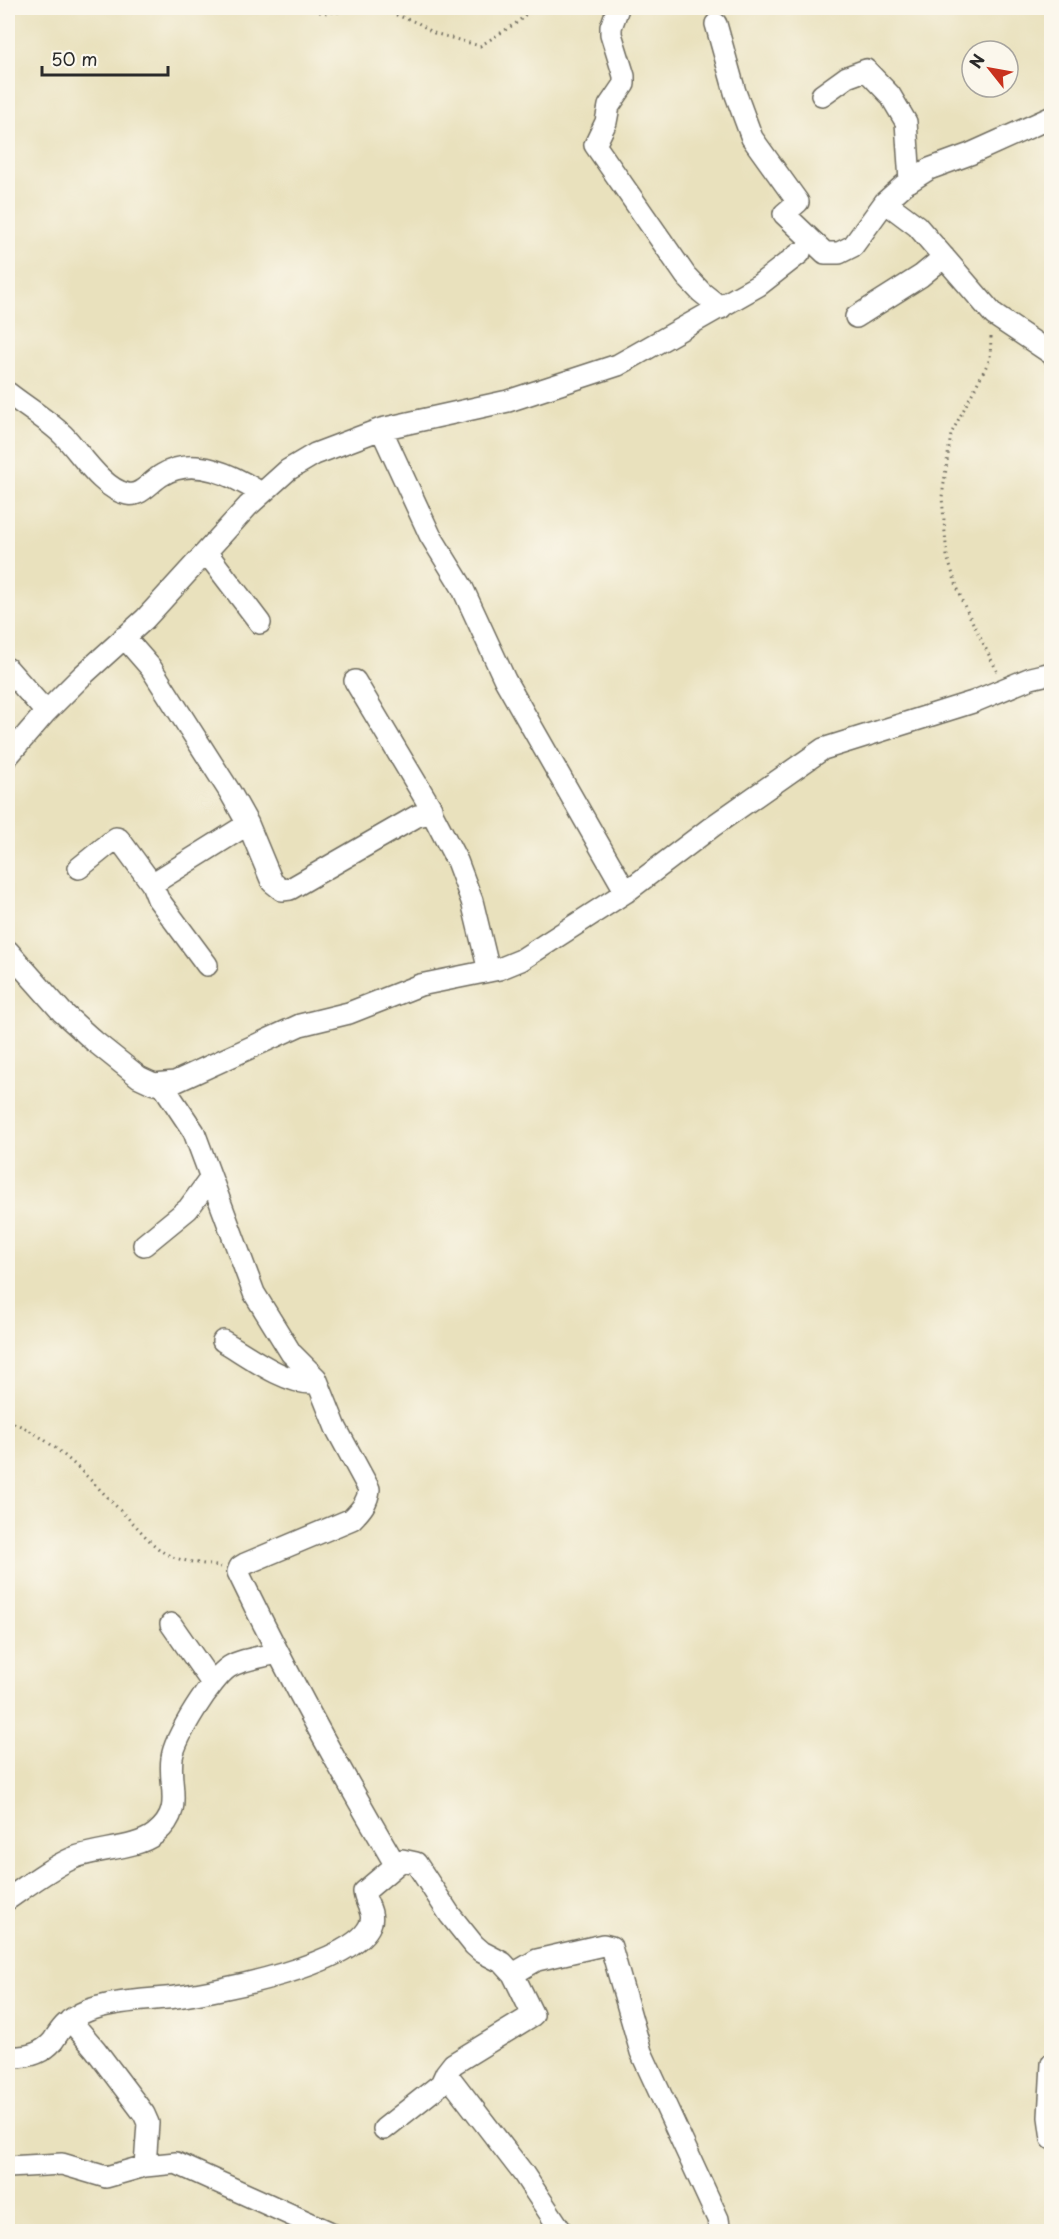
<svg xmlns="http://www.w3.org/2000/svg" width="1059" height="2239" viewBox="0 0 1059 2239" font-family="'Playpen Sans',sans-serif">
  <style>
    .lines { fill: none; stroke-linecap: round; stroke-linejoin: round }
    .street-casing { stroke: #6e6b5e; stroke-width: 24 }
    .path { stroke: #6e6b5e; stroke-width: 3; stroke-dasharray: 1.5 4.5; stroke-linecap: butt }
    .street { stroke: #fff; stroke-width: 21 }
  </style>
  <rect width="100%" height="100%" fill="#fbf7ec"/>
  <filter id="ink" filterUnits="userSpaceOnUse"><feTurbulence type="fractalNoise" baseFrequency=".0167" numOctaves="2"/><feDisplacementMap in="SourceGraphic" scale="12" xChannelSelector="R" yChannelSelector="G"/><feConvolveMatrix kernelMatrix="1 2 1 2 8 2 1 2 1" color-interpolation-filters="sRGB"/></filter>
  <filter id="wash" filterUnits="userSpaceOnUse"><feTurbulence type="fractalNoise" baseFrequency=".008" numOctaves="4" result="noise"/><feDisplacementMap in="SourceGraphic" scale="24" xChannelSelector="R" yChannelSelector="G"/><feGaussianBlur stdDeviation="1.35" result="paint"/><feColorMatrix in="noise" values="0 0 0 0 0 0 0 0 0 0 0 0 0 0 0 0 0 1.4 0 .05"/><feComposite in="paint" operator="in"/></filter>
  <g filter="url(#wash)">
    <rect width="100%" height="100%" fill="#e9e1bd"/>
  </g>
  <g filter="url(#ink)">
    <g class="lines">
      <g class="street-casing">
        <path id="street" d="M 618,8 L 611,27 L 611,34 L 624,76 L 624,84 L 609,106 L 606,122 L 595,145 L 686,276 L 701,292 L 721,308
          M 716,24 L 735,92 L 752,138 L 798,202 L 784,214 L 825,253 L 839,253 L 853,246 L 885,202 L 904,185 L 929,169 L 970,154 L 1052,117
          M 822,95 L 847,77 L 866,70 L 890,95 L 906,122 L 910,181
          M 885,202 L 917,226 L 994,315 L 1052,354
          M 856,317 L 921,276 L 944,257
          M 8,393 C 26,407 46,419 63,435 C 80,452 102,489 127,494 C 141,497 151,481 162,475 C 194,455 234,476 261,493
          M 381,429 L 430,535 L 462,587 L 505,680 L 626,892
          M 206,552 L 260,623
          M 124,637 L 151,668 L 230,792 L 248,824 L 272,882 L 282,890 L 290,889 L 417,816 L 432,813 L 457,861 L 472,901 L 489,971
          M 8,669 L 46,712
          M 355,681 L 431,808 L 432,813
          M 8,756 L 46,712 L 83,675 L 145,619 L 248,506 L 288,470 L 315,454 L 381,429 L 508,401 L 618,365 L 759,285 L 800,253
          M 79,868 L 116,838 L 119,839 L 152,884 L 248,824
          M 152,884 L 158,899 L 207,965
          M 8,951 L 62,1012 L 94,1041 L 139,1077 L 154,1084 L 175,1082 L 300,1025 L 349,1013 L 420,985 L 499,969 L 521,960 L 626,892 L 713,826 L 823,749 L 973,702 L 1031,678 L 1052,673
          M 162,1084 L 194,1132 L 254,1293 L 291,1353 L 316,1378 L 336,1428 L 369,1489 C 368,1502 361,1510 352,1519 L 245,1564 L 240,1567 L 238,1572 C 286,1672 339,1769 395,1864
          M 144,1245 L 188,1209 L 210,1179
          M 223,1341 C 247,1355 285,1384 313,1383 L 316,1378
          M 171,1624 L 212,1683
          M 8,1899 C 28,1885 50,1868 73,1858 C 98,1848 136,1849 155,1834 C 185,1810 168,1788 172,1758 C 174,1738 212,1678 229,1667 C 242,1659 262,1657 277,1653
          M 513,1974 L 537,1960 L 603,1945 L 611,1947 L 641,2052 L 718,2219 L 720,2232
          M 70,2020 L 95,2049 L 144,2114 L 148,2123 L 145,2166
          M 8,2057 C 24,2058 41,2055 53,2041 C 57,2035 61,2028 67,2023 C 76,2015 87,2010 99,2007 C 123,2000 151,2000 176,1997 C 215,1992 360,1964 371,1922 C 374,1912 365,1902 364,1892 L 402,1860 L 416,1863 L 450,1915 L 474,1945 L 482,1952 L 503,1963 L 513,1974 L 533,2015 L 453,2064 L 446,2073 L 441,2084 L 384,2129
          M 1052,2064 L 1049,2117 L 1052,2139
          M 446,2073 L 523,2173 L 562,2232
          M 8,2167 L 62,2164 L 106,2177 L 145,2166 L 176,2163 L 329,2232"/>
      </g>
      <path class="path" d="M 308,8 L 323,13 L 380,9 L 418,23 L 434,33 L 480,46 L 518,22 L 532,8
        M 991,337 L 990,359 L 951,434 L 942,497 L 947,557 L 962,601 L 997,671
        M 8,1421 C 57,1437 99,1491 136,1526 C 144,1535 153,1545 163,1552 C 178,1562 203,1563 221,1567"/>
      <use href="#street" class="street"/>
    </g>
  </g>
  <rect width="1059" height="2239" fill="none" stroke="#fbf7ec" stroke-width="30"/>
  <g transform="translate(990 69) rotate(301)"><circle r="28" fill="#fbf7ec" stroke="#a8a59f" stroke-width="1.5"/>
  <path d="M0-4.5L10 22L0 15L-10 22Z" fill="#c8321e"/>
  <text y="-9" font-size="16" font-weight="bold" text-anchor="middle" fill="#2b2b2b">N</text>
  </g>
  <path d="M42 66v9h126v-9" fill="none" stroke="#2b2b2b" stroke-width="3"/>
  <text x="51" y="66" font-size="18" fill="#2b2b2b" stroke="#fbf7ec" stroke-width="4.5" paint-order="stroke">50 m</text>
</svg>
